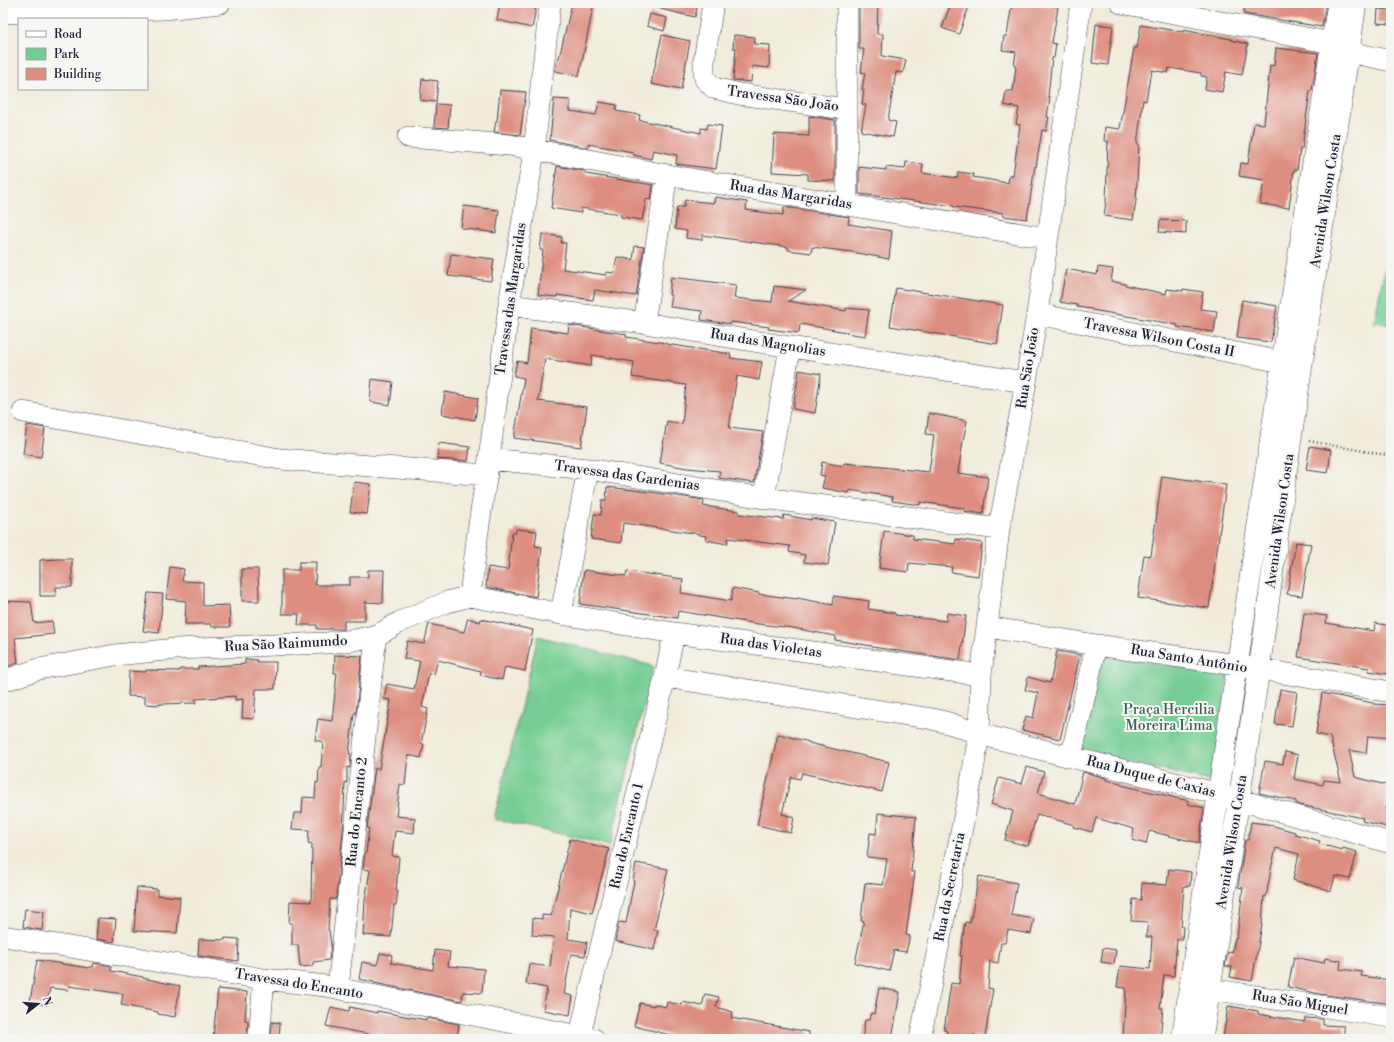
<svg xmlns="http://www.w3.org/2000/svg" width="1394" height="1042" viewBox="0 0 1394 1042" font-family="'Libre Bodoni',serif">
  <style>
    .green { fill: #74cd93; stroke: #4b7867 }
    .building { fill: #dd8e80 }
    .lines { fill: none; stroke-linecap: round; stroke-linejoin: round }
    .minor-casing { stroke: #414053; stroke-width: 22 }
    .path { stroke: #414053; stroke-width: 2.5; stroke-dasharray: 1 3; stroke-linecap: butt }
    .minor { stroke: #fff; stroke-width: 21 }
    .labels { text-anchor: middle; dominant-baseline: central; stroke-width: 4; stroke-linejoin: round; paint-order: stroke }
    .street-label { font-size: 14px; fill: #22223b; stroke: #f6f6f2 }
    .park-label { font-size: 14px; fill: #3f5e5a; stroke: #f6f6f2 }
  </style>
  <rect width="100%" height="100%" fill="#f6f6f2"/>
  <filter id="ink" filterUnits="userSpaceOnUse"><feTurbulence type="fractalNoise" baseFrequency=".025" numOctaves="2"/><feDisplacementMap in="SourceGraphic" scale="8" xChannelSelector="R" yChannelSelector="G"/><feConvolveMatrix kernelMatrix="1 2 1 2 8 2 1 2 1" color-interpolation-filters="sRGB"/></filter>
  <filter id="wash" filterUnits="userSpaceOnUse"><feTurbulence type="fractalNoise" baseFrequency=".012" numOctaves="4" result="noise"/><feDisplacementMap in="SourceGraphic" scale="16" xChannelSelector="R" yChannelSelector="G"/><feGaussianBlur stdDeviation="0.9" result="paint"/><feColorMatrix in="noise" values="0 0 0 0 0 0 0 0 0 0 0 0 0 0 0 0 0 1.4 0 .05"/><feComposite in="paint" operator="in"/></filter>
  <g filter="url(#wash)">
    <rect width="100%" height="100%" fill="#f1ecda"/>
    <path class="green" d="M 1391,236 L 1391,325 L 1374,322 Z
      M 538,636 L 653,666 L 610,845 L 494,819 Z
      M 1103,655 L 1228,674 L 1213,782 L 1082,751 Z"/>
    <g id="blocks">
      <path class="building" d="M 500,3 L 537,3 L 532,28 L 497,20 Z
        M 572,3 L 594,3 L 579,76 L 555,71 L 557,58 L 559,58 L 565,33 Z
        M 657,3 L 698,3 L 695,17 L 656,8 Z
        M 859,3 L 878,3 L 877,34 L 883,34 L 882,56 L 906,60 L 903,73 L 896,72 L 888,120 L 896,122 L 893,137 L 861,131 L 866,105 L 862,104 L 864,90 L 862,89 L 865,73 L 861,72 L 864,49 L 859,49 Z
        M 951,3 L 970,3 L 959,34 L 942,28 Z
        M 1012,3 L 1030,3 L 1058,7 L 1052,43 L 1056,44 L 1054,58 L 1052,58 L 1048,97 L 1050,97 L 1047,117 L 1049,117 L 1046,131 L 1042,130 L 1036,167 L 1035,166 L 1027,219 L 1003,216 L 1003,213 L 954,207 L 954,206 L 859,194 L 859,167 L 886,170 L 886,167 L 905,169 L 906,162 L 923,164 L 922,173 L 957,178 L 958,172 L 974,174 L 973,177 L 1008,183 L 1009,175 L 1013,175 L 1020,125 L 1016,124 L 1019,108 L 1004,105 L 1006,91 L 1013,91 L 1016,67 L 1014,66 L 1016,52 L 1002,50 L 1004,36 L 1007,36 Z
        M 1245,3 L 1326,3 L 1322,27 L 1244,14 Z
        M 1378,9 L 1390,10 L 1390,24 L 1377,23 Z
        M 650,14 L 667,18 L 664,31 L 647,26 Z
        M 1096,24 L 1113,26 L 1108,65 L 1092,63 Z
        M 1141,25 L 1183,32 L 1183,30 L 1231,39 L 1231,40 L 1248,44 L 1242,75 L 1226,72 L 1222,92 L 1205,89 L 1207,77 L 1201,76 L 1201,73 L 1169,68 L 1168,73 L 1152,70 L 1151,77 L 1150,77 L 1146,101 L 1143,100 L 1137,144 L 1139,144 L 1136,201 L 1133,220 L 1104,216 L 1106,202 L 1108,141 L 1104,141 L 1105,127 L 1120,129 L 1134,48 L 1137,48 Z
        M 662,35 L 690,41 L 681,90 L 651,84 Z
        M 734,35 L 755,37 L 754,44 L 770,45 L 769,68 L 752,66 L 751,82 L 733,80 L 736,48 L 733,48 Z
        M 1276,48 L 1318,53 L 1312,90 L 1310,90 L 1302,149 L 1300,149 L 1297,170 L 1294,170 L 1289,208 L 1260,204 L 1264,180 L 1239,176 L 1241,163 L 1248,164 L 1254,123 L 1264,124 L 1270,65 L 1274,66 Z
        M 422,79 L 438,81 L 436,102 L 420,100 Z
        M 500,90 L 526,92 L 520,135 L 494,132 L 496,121 L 497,121 Z
        M 554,99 L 570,100 L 570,111 L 596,115 L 599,102 L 617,105 L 616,111 L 640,115 L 639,120 L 701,133 L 701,128 L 707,129 L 708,124 L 722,126 L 716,169 L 676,164 L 677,155 L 653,150 L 651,159 L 633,155 L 633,152 L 588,144 L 588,148 L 550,140 Z
        M 436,104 L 450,105 L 448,128 L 434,127 Z
        M 809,116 L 835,120 L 835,181 L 808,180 L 808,174 L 772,172 L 774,134 L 809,136 Z
        M 557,166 L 584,171 L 586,173 L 586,174 L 653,185 L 651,200 L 646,199 L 642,220 L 621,217 L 621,214 L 581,208 L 581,213 L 551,208 Z
        M 715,197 L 747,202 L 746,210 L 783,215 L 784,207 L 849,217 L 848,224 L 892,231 L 889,259 L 852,252 L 812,247 L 811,253 L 788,250 L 788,247 L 702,235 L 702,240 L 686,238 L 687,231 L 675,229 L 677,207 L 684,207 L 685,200 L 714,203 Z
        M 464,206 L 499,210 L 496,233 L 461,228 Z
        M 1160,220 L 1186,221 L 1186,234 L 1159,232 Z
        M 542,234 L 562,237 L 561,243 L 566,243 L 563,269 L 606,275 L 606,272 L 614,273 L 617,257 L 633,260 L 635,246 L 644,247 L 636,296 L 595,290 L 593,300 L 557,295 L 557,297 L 538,295 L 543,250 L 540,250 Z
        M 451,254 L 494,259 L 491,281 L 448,276 Z
        M 1098,267 L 1113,269 L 1111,281 L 1125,284 L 1125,285 L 1166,294 L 1167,289 L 1183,291 L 1183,289 L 1203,292 L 1200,309 L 1217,311 L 1214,332 L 1177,327 L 1178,325 L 1092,310 L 1092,309 L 1077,307 L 1077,305 L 1060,302 L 1066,269 L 1097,275 Z
        M 671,277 L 736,285 L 734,298 L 772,302 L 774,286 L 806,290 L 788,301 L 846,311 L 846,308 L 869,310 L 865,336 L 846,333 L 847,332 L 800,324 L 799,333 L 768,329 L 769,327 L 731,322 L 731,324 L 701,320 L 702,311 L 670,307 L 672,295 L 669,295 Z
        M 896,288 L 1003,305 L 997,344 L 890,326 Z
        M 1242,300 L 1277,306 L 1271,342 L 1237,338 Z
        M 569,325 L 626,334 L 626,337 L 666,343 L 666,344 L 731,354 L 730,358 L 762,362 L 759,380 L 737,376 L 729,428 L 763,432 L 754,483 L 719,478 L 720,471 L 687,468 L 660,463 L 667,421 L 682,424 L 686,385 L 632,377 L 634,362 L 592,355 L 591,366 L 545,359 L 538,401 L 587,407 L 581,447 L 514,438 L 524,378 L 514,376 L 517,361 L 527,363 L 531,328 L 568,333 Z
        M 799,370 L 821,374 L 815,413 L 793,409 Z
        M 372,379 L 393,382 L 390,405 L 370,402 Z
        M 445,392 L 478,398 L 475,420 L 442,414 Z
        M 929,413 L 967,421 L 963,441 L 958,473 L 988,477 L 983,514 L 964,511 L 964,508 L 920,502 L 920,505 L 892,501 L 893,497 L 849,490 L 849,493 L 822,488 L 825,476 L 820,475 L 822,462 L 843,466 L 844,463 L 929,472 L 934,435 L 926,434 Z
        M 27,425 L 45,428 L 41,457 L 23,454 Z
        M 439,443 L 470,447 L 468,461 L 437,459 Z
        M 1310,446 L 1331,450 L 1328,473 L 1306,470 Z
        M 1162,476 L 1226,485 L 1209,608 L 1138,598 L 1144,555 L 1151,556 Z
        M 354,482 L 371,484 L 367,514 L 350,512 Z
        M 607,487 L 651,492 L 704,500 L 703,506 L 739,511 L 739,514 L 783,519 L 784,515 L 811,520 L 811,518 L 835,522 L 828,565 L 804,562 L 805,555 L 789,552 L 790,546 L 728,538 L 727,544 L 706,540 L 707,536 L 700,535 L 700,534 L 623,523 L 621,543 L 591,539 L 594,514 L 601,515 L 602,500 L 606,500 Z
        M 516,529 L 537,531 L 535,546 L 542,547 L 536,597 L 486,587 L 488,567 L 508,570 L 512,533 L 516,533 Z
        M 884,531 L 913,535 L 913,539 L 955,544 L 956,539 L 982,543 L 978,576 L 951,572 L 952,567 L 909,563 L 908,572 L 879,568 Z
        M 1296,542 L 1311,544 L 1302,596 L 1287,594 Z
        M 58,559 L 72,559 L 72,587 L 56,587 L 56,596 L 40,596 L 40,560 Z
        M 299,562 L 316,562 L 315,585 L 350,585 L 350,577 L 368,577 L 368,570 L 384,570 L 383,603 L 365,602 L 365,621 L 344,621 L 344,629 L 317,629 L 317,625 L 298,625 L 299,614 L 282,614 L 282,570 L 299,570 Z
        M 170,567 L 184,569 L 182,581 L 203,582 L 203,606 L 229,605 L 230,627 L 212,627 L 211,624 L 185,624 L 186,601 L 166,599 Z
        M 242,569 L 258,569 L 259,601 L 242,601 Z
        M 584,570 L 626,576 L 627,571 L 683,579 L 681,593 L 731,601 L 733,588 L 759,593 L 759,594 L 797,599 L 797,598 L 833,605 L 834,596 L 869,601 L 868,609 L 895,613 L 895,615 L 946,621 L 947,613 L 966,616 L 960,660 L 872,647 L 872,646 L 835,640 L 835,636 L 793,628 L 758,624 L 678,611 L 677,618 L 580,604 Z
        M 148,593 L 163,594 L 159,633 L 143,631 Z
        M 3,601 L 31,602 L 34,623 L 52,621 L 54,634 L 15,638 L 18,663 L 3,668 Z
        M 1304,613 L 1327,616 L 1326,623 L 1374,631 L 1375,623 L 1391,626 L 1391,653 L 1388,674 L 1368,671 L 1369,668 L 1298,657 Z
        M 468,618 L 480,622 L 481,619 L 533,630 L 525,671 L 505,667 L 502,680 L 480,675 L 481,671 L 438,660 L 434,674 L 429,673 L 422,707 L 428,709 L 421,744 L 424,744 L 421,758 L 408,755 L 405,785 L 400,784 L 396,816 L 415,818 L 414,833 L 395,831 L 392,856 L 399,857 L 396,891 L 398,891 L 396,905 L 394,905 L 391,937 L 363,935 L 365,901 L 370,870 L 363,869 L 365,853 L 366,853 L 369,828 L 367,828 L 375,768 L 379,769 L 391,700 L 384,699 L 387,684 L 414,689 L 420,661 L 404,659 L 407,641 L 424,644 L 429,624 L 464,632 Z
        M 1057,651 L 1080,655 L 1060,739 L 1022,730 L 1026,716 L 1033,718 L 1038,693 L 1025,690 L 1028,677 L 1050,683 Z
        M 335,655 L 362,656 L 356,713 L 354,713 L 349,754 L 351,754 L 350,768 L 347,767 L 347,783 L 345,782 L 343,833 L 336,899 L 330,899 L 328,930 L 329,930 L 331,945 L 329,960 L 313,962 L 313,966 L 300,967 L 298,945 L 292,945 L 292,923 L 289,923 L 290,901 L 311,902 L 312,844 L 308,843 L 309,830 L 292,829 L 294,813 L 302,813 L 303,797 L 315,798 L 316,782 L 318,783 L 319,767 L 321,767 L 323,742 L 315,740 L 318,719 L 332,721 L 337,673 L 334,673 Z
        M 245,659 L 257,660 L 257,662 L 276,662 L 275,689 L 256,689 L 254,719 L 242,718 L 243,699 L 235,700 L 235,696 L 196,699 L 196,703 L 160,704 L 160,705 L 145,704 L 145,697 L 128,696 L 129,671 L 146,672 L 146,670 L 180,671 L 180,669 L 198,669 L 198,667 L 245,664 Z
        M 1280,689 L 1297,692 L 1292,726 L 1275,724 Z
        M 1322,693 L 1373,703 L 1373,704 L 1391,705 L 1391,738 L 1368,736 L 1366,753 L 1349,750 L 1355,777 L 1390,786 L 1385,808 L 1391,809 L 1391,828 L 1362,821 L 1363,818 L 1300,805 L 1296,803 L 1296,801 L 1259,793 L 1265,761 L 1283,764 L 1285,752 L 1298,755 L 1294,779 L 1323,785 L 1324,780 L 1341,782 L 1330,737 L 1316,734 Z
        M 778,734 L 809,742 L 809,743 L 889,762 L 882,792 L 802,773 L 800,779 L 791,777 L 782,814 L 794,817 L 791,833 L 757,825 Z
        M 1027,767 L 1044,772 L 1038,793 L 1075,804 L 1083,772 L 1106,778 L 1106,780 L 1121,783 L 1121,785 L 1189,801 L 1188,804 L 1204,808 L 1199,843 L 1149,831 L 1146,844 L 1132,840 L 1134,829 L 1096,818 L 1092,832 L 1073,827 L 1074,825 L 1037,814 L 1028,846 L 1005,840 L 1013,811 L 991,804 L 999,778 L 1022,784 Z
        M 878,813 L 916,817 L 911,872 L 915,872 L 906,935 L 910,936 L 906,952 L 894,950 L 889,971 L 855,963 L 864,921 L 861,921 L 865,883 L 883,885 L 887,859 L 867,857 L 870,833 L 876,834 Z
        M 1251,822 L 1267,824 L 1295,832 L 1295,834 L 1320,841 L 1319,844 L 1342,850 L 1343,848 L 1357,852 L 1350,879 L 1335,876 L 1331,891 L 1293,880 L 1299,854 L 1276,848 L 1271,869 L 1266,897 L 1264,896 L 1262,925 L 1252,981 L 1230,977 L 1232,967 L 1225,966 L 1228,952 L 1232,953 L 1235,938 L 1237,938 L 1243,888 L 1238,887 L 1245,840 L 1248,840 Z
        M 570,839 L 609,849 L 592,913 L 570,908 L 568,939 L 587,942 L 585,956 L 571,954 L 564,994 L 573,996 L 570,1015 L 543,1010 L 547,988 L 526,984 L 529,964 L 550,967 L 554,937 L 532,935 L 533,918 L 542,919 L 542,915 L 551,916 Z
        M 636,863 L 668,869 L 654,930 L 658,930 L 654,950 L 615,941 L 619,922 L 626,923 L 634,881 L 633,881 Z
        M 1169,869 L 1191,872 L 1190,886 L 1184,886 L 1181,926 L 1183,926 L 1182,940 L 1177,939 L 1174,976 L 1164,975 L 1160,1008 L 1163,1008 L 1160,1039 L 1123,1039 L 1126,988 L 1117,987 L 1120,966 L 1150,969 L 1152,937 L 1146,937 L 1148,922 L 1131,921 L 1133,899 L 1141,900 L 1142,883 L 1167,885 Z
        M 979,876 L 1017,883 L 1011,915 L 1034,919 L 1031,934 L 1008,930 L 1005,943 L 1001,943 L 998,963 L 990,961 L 988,988 L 993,989 L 985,1037 L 973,1035 L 972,1039 L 946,1039 L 947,1031 L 944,1030 L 951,983 L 959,984 L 962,956 L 960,956 L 965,922 L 970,923 Z
        M 137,887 L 157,889 L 157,895 L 180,897 L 177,933 L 134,931 Z
        M 25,909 L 44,911 L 42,930 L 23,927 Z
        M 98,918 L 116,919 L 114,942 L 96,939 Z
        M 225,938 L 239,939 L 238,961 L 198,956 L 199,939 L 225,940 Z
        M 1103,948 L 1116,950 L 1114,964 L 1101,962 Z
        M 435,950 L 450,952 L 448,966 L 484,969 L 482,993 L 463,992 L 462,1001 L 374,983 L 374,982 L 359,979 L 362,962 L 377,965 L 380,953 L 392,955 L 391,963 L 433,970 Z
        M 1294,957 L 1324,963 L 1325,958 L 1341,961 L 1340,969 L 1362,972 L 1361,976 L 1391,980 L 1391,1004 L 1320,994 L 1288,987 Z
        M 37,960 L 89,968 L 89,967 L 93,967 L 94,963 L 111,966 L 111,971 L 143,977 L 143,978 L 161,982 L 180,986 L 175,1017 L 158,1014 L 158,1012 L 121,1005 L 123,994 L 69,986 L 68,990 L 50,988 L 47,1005 L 30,1002 Z
        M 879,988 L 900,992 L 892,1039 L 862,1039 L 865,1020 L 869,1020 L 871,1013 L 874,1014 Z
        M 218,989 L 247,992 L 245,1020 L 248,1021 L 247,1039 L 213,1038 Z
        M 705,994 L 719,997 L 716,1007 L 733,1012 L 731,1018 L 809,1032 L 809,1039 L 686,1039 L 634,1026 L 640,1003 L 654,1006 L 654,1004 L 666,1007 L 667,1002 L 682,1005 L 683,1002 L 702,1006 Z
        M 1228,1006 L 1258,1011 L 1258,1014 L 1304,1022 L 1305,1018 L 1323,1019 L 1323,1025 L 1344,1026 L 1344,1039 L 1223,1039 Z
        M 331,1007 L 349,1011 L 350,1007 L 377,1013 L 377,1011 L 426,1020 L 426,1018 L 459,1024 L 457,1039 L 373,1039 L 373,1035 L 326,1026 Z
        M 272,1022 L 280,1023 L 279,1039 L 271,1039 Z"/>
    </g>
  </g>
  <g filter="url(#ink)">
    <use href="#blocks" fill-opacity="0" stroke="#414053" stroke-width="1"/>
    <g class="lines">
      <g class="minor-casing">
        <path id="minor" d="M 713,3 L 704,61 L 704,73 L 705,79 L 714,88 L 739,94 L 846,109
          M 1121,3 L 1332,43
          M 3,13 L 165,9 L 220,3
          M 1349,52 L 1391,61
          M 408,137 L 510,145 L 667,175 L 1047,238
          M 847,205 L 847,3
          M 509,305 L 644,323 L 790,347 L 1026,382
          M 1037,314 L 1282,362
          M 644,323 L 667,175
          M 23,412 L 280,459 L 487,475
          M 489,459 L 588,469 L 764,498 L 999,529
          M 764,498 L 790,347
          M 470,596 L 478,531 L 489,459 L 509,305 L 534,151 L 550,3
          M 561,614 L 588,469
          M 988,627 L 1096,645 L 1237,665 L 1391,692
          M 665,677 L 933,719 L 952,724 L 979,734 L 1219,794 L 1391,843
          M 3,681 L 39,669 L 115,655 L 176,649 L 327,643 L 355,640 L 378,635 L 400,622 L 447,602 L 470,596 L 561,614 L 674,633 L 981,675
          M 1071,757 L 1096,645
          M 3,936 L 264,979 L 326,986 L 594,1039
          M 338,988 L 376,635
          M 1210,989 L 1391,1017
          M 259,1039 L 264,979
          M 579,1039 L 665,677 L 674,633
          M 920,1039 L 972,777 L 979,734 L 981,675 L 999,529 L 1026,382 L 1037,314 L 1081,3
          M 1182,1039 L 1282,362 L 1338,3
          M 1202,1039 L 1259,670 L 1291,438 L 1356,3"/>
      </g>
      <path class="path" d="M 1309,441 L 1391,456"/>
      <use href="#minor" class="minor"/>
    </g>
  </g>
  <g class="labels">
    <g class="street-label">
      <text transform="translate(783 99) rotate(8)">Travessa São João</text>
      <text transform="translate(791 195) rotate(9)">Rua das Margaridas</text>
      <text transform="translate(1326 201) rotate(-81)">Avenida Wilson Costa</text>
      <text transform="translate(511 299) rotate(-82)">Travessa das Margaridas</text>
      <text transform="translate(1159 338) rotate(11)">Travessa Wilson Costa II</text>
      <text transform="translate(768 343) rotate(9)">Rua das Magnolias</text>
      <text transform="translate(1028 368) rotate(-81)">Rua São João</text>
      <text transform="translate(627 476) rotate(8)">Travessa das Gardenias</text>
      <text transform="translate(1280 521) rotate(-82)">Avenida Wilson Costa</text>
      <text transform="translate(286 644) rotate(-3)">Rua São Raimumdo</text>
      <text transform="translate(771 646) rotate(8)">Rua das Violetas</text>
      <text transform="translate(1189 659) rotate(9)">Rua Santo Antônio</text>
      <text transform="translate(1151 777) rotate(14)">Rua Duque de Caxias</text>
      <text transform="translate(357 812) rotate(-84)">Rua do Encanto 2</text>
      <text transform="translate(627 836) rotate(-77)">Rua do Encanto 1</text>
      <text transform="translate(1232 842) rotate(-81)">Avenida Wilson Costa</text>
      <text transform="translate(950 887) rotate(-79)">Rua da Secretaria</text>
      <text transform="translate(299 984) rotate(9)">Travessa do Encanto</text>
      <text transform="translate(1300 1003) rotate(9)">Rua São Miguel</text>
    </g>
    <g class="park-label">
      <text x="1169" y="710">Praça Hercilia<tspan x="1169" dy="16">Moreira Lima</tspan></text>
    </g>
  </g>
  <rect width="1394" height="1042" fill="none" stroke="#f6f6f2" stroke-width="16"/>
  <rect x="18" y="18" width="130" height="72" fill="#f6f6f2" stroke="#a1a1a9"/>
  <rect x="26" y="31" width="20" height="6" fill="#ffffff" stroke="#a1a1a9"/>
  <text x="54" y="38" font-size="12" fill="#22223b">Road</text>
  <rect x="26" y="48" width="20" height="12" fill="#74cd93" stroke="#a1a1a9"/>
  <text x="54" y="58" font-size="12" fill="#22223b">Park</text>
  <rect x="26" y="68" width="20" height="12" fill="#dd8e80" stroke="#a1a1a9"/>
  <text x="54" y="78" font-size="12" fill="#22223b">Building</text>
  <g transform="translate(38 1004) rotate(73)" stroke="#f6f6f2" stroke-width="3" paint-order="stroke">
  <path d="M0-3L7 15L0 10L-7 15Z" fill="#22223b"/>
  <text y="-6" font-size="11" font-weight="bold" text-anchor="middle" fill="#22223b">N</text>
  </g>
</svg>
